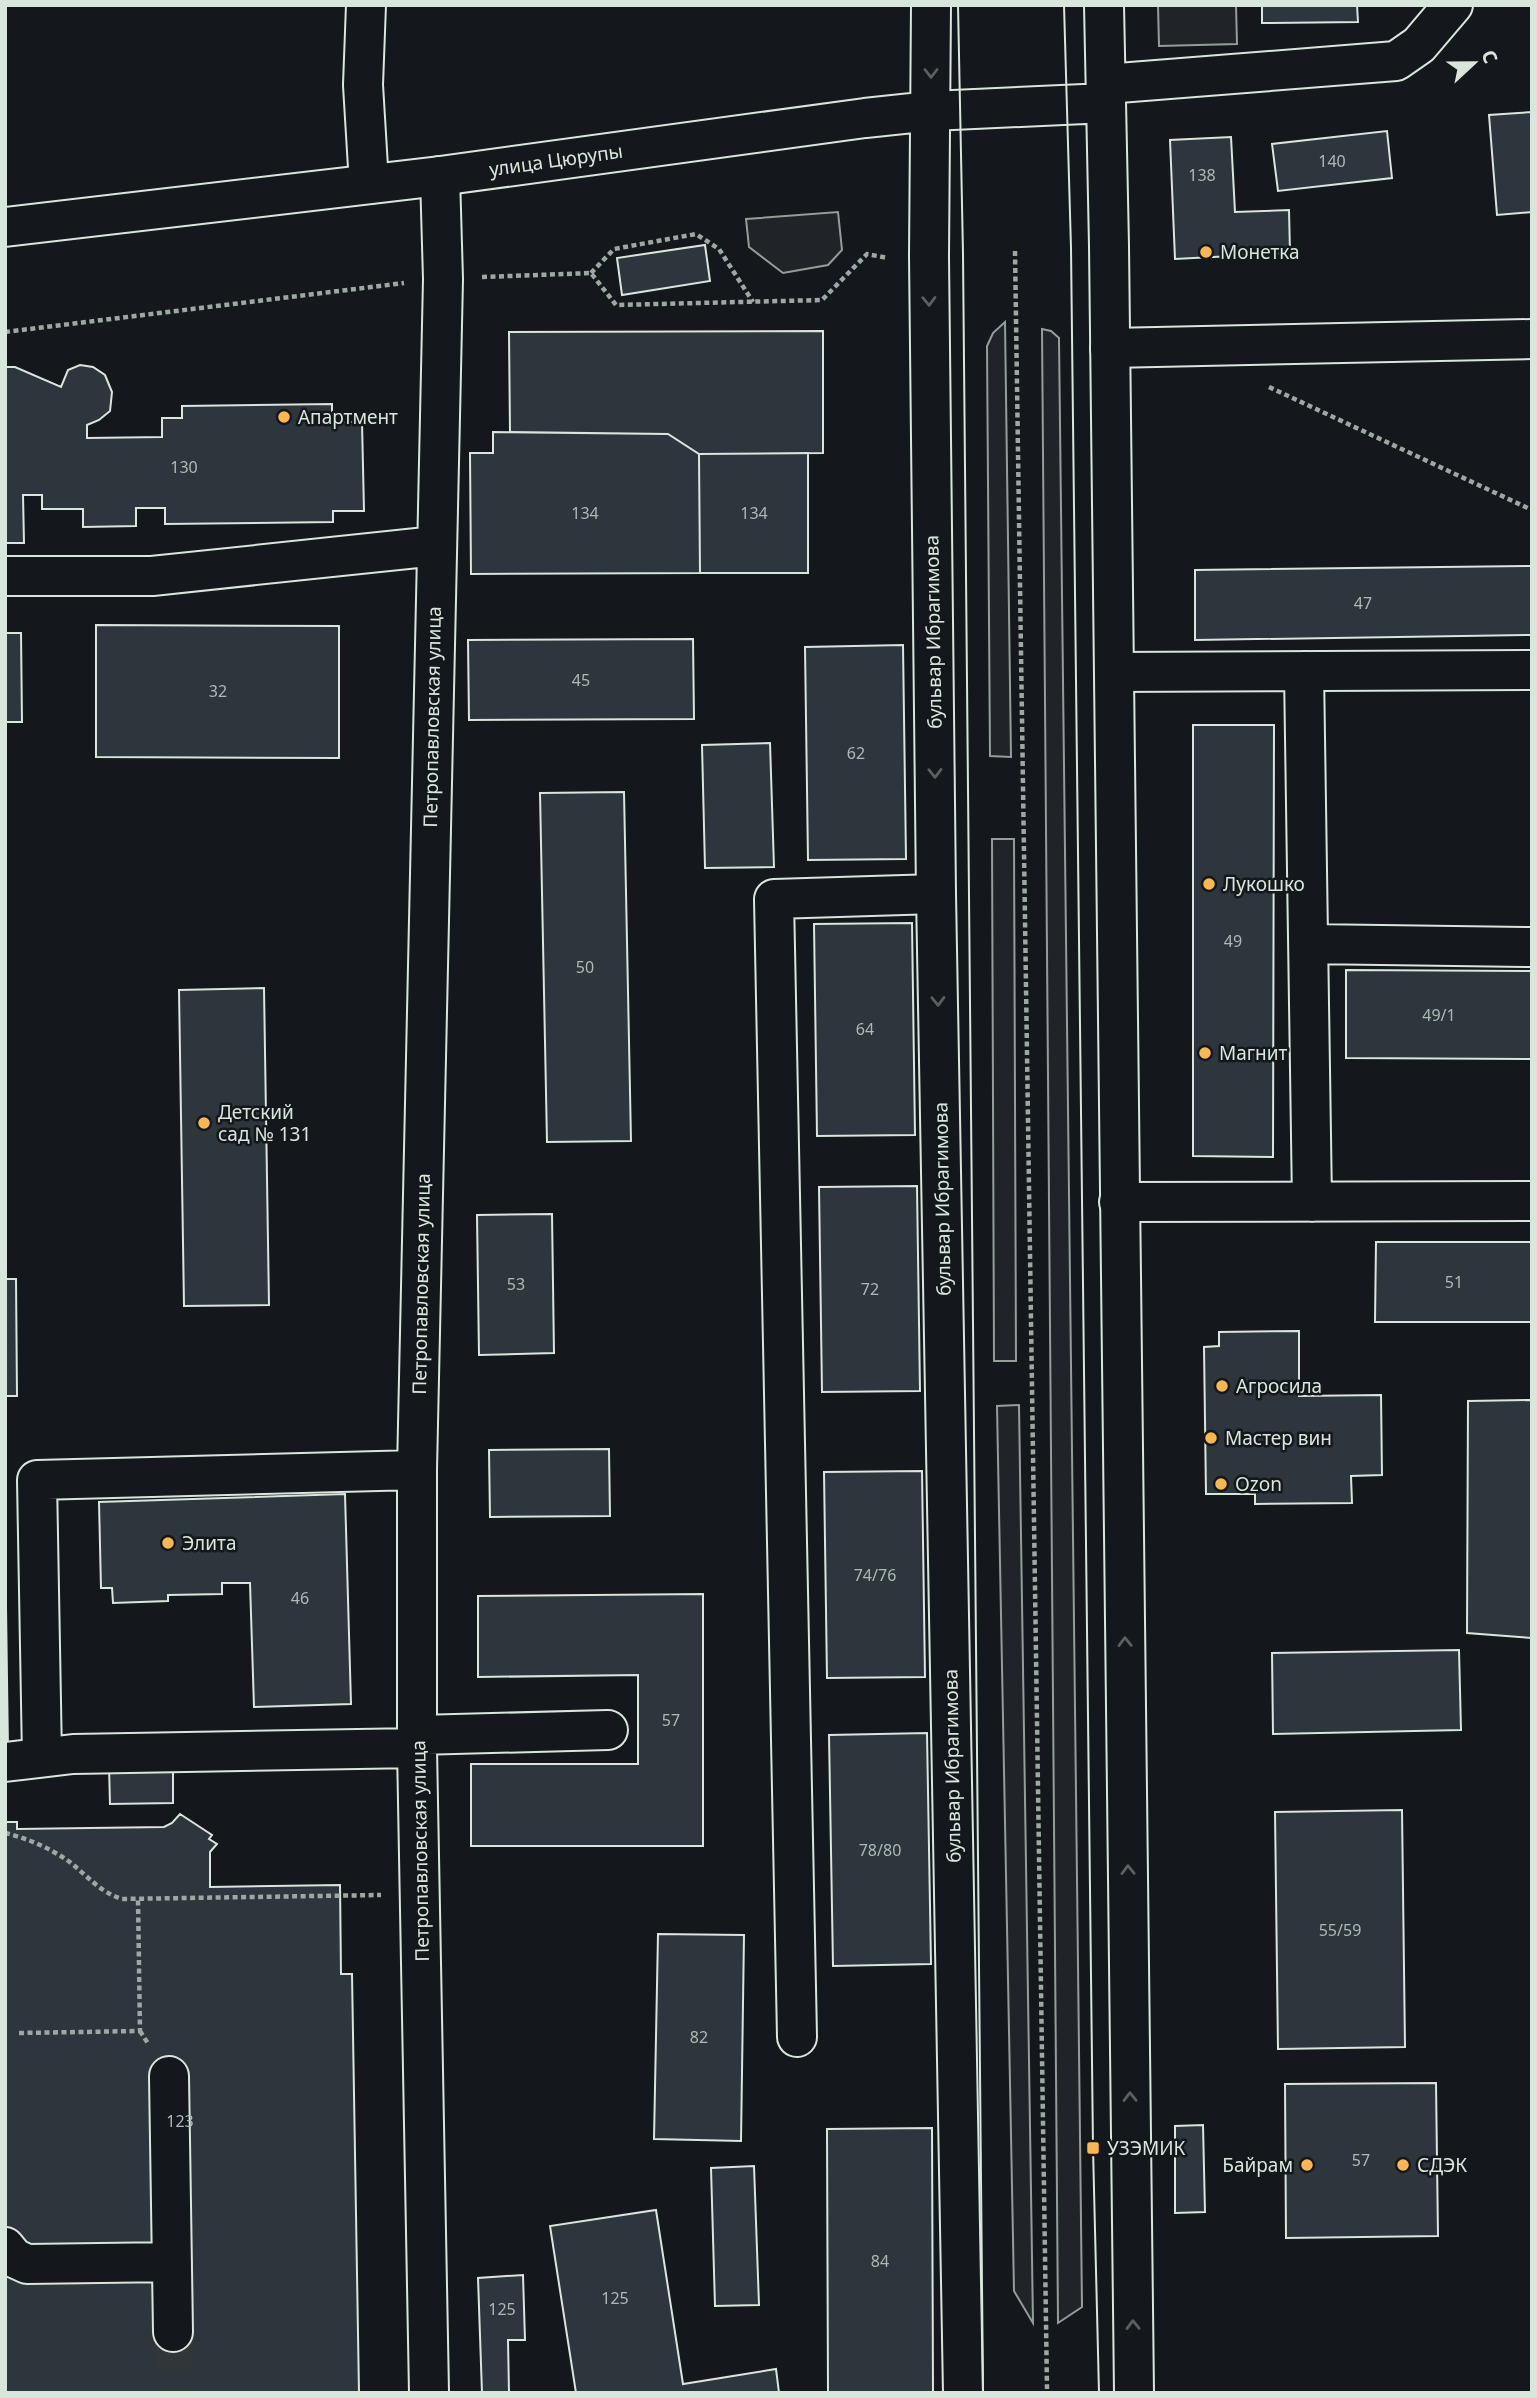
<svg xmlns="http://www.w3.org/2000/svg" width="1537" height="2398" viewBox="0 0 1537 2398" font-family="'Noto Sans',sans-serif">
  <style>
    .green { fill: #202428; stroke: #939e99; stroke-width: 2 }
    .building { fill: #2c363c; stroke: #d8e6dc; stroke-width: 2 }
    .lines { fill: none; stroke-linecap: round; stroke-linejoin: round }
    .minor-tunnel { stroke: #313739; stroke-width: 38; stroke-dasharray: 38 19; stroke-linecap: butt }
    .minor-casing { stroke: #d8e6dc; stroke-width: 42 }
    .major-casing { stroke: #d8e6dc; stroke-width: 42 }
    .path { stroke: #9da8a2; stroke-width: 4.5; stroke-dasharray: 5 3.5; stroke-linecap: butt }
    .minor { stroke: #14181c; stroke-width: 38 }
    .major { stroke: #14181c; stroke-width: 38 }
    .tram { stroke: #d8e6dc; stroke-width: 2 }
    .oneway { stroke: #59605f }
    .poi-dot { fill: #ffb74d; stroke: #14181c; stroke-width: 2.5 }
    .labels { text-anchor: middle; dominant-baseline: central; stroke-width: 5; stroke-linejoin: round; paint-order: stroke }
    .number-label { font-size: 16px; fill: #adbab4 }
    .street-label { font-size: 19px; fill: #d8e6dc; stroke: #14181c }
    .poi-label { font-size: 19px; fill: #d8e6dc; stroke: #14181c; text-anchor: start }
  </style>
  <rect width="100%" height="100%" fill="#14181c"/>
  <path class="green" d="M 1158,5 L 1236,5 L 1237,44 L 1159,46 Z
    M 838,212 L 842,250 L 828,265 L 783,273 L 749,247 L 746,219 Z
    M 1005,322 L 1011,757 L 990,756 L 987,346 L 993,333 Z
    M 1042,329 L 1051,331 L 1059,338 L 1082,2307 L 1058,2323 Z
    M 992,839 L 1014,839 L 1016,1361 L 994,1361 Z
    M 1019,1405 L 1033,2323 L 1014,2291 L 997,1406 Z"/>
  <path class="building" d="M 1262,5 L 1357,5 L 1358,22 L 1262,23 Z
    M 1532,112 L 1532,212 L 1497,215 L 1489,115 Z
    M 1387,131 L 1392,178 L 1278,191 L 1272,144 Z
    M 1231,137 L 1235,212 L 1289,210 L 1290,253 L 1175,259 L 1170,140 Z
    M 705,245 L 710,281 L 622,295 L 617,258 Z
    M 823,331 L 823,453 L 699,454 L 668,434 L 510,432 L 509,332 Z
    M 80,365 L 93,367 L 105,375 L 112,392 L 110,411 L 99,420 L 87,425 L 87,438 L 162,437 L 162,418 L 182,418 L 182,406 L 332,404 L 332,422 L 362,422 L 364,511 L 333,511 L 333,522 L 165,524 L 165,508 L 136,508 L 136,526 L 83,527 L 83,509 L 42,509 L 42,495 L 23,495 L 24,543 L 5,543 L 5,367 L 15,367 L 61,387 L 68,370 Z
    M 493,432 L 668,434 L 699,454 L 700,573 L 471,574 L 470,453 L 493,453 Z
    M 808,453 L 808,573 L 700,573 L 699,454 Z
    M 1532,566 L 1532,635 L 1195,640 L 1195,570 Z
    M 96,625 L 339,626 L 339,758 L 96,757 Z
    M 5,633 L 21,633 L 22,722 L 5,722 Z
    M 693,639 L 694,719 L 469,720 L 468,640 Z
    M 903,645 L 906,859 L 808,860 L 805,647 Z
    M 1193,725 L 1274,725 L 1273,1157 L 1193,1156 Z
    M 770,743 L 774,867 L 705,868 L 702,745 Z
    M 624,792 L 631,1141 L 547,1142 L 540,793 Z
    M 912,923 L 915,1135 L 817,1136 L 814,924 Z
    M 1346,970 L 1532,971 L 1532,1059 L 1346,1058 Z
    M 264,988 L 269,1305 L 184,1306 L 179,990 Z
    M 917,1186 L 920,1391 L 822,1392 L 819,1187 Z
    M 552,1214 L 554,1353 L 479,1355 L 477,1215 Z
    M 1376,1242 L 1532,1242 L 1532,1322 L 1375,1322 Z
    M 5,1279 L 16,1279 L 17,1396 L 5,1396 Z
    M 1299,1331 L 1299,1396 L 1381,1395 L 1382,1475 L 1351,1476 L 1352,1503 L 1255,1504 L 1255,1494 L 1206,1494 L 1204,1347 L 1219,1346 L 1219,1332 Z
    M 1532,1400 L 1532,1638 L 1467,1633 L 1468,1401 Z
    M 609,1449 L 610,1516 L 490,1517 L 489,1450 Z
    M 922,1471 L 925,1677 L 827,1678 L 824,1472 Z
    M 345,1494 L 351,1704 L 254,1707 L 250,1583 L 222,1583 L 222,1594 L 168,1595 L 168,1601 L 113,1603 L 112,1588 L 101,1588 L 99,1502 Z
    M 5,1537 L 8,1750 L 5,1750 Z
    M 703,1594 L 703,1846 L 471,1846 L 471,1764 L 638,1764 L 638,1675 L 478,1677 L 478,1596 Z
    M 1459,1650 L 1461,1730 L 1273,1734 L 1272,1653 Z
    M 927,1733 L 931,1964 L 833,1966 L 829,1735 Z
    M 173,1765 L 173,1803 L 110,1804 L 109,1766 Z
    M 1402,1810 L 1405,2047 L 1278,2049 L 1275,1812 Z
    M 180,1814 L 212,1835 L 209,1839 L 217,1844 L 210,1852 L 210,1887 L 340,1885 L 341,1974 L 352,1974 L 359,2393 L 5,2393 L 5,1822 L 17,1822 L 17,1829 L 164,1827 L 172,1823 Z
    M 658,1934 L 744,1935 L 741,2141 L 654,2139 Z
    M 1436,2083 L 1438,2236 L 1286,2238 L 1285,2084 Z
    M 1203,2125 L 1205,2212 L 1175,2213 L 1175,2126 Z
    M 932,2128 L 933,2393 L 828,2393 L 827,2129 Z
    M 754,2166 L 759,2305 L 715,2306 L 711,2168 Z
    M 656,2210 L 683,2384 L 776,2369 L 779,2393 L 576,2393 L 550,2226 Z
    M 523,2275 L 525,2340 L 508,2340 L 509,2393 L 482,2393 L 478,2278 Z"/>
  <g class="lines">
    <path class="minor-tunnel" d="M 173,2332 L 174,2393"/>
    <g class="minor-casing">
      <path id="minor" d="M 366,5 L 363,85 L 369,184
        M 1106,84 L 1396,61 L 1419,45 L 1453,5
        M 1110,348 L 1532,339
        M 5,576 L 152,576 L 436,546
        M 1304,671 L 1312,1202
        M 1114,672 L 1532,670
        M 1309,944 L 1532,947
        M 1119,1202 L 1532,1201
        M 418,1735 L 608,1730
        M 42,1757 L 37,1480 L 417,1470
        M 5,1762 L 73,1754 L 417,1748
        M 797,2037 L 774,899 L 936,894
        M 169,2076 L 173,2332
        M 5,2247 L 14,2258 L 27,2264 L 172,2262
        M 429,2393 L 417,1748 L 417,1470 L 443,279 L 440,176"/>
    </g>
    <g class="major-casing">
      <path id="major" d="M 931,5 L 929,256 L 936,894 L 963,2393
        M 1104,5 L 1109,246 L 1134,2393
        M 5,227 L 440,176 L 865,118 L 931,111 L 1106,103"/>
    </g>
    <path class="path" d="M 1015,251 L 1047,2389
      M 591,273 L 614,249 L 696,234 L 719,249 L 753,302
      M 482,277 L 591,273 L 616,305 L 822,300 L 867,254 L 888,258
      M 5,332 L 404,283
      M 1269,387 L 1532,510
      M 5,1833 C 27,1838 49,1848 67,1860 C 86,1874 99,1892 122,1899 L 381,1895
      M 140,2031 L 149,2045
      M 19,2033 L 140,2031 L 138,1899"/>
    <use href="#minor" class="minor"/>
    <use href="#major" class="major"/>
    <path class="tram" d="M 958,5 L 963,254 L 983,2393
      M 1064,5 L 1071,248 L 1093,2148 L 1099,2393"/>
  </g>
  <defs><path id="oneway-chevron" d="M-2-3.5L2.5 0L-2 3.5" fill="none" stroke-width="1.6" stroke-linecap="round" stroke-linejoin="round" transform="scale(1.75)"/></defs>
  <g class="oneway">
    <use href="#oneway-chevron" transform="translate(931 73) rotate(90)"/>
    <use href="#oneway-chevron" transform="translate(929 301) rotate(89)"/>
    <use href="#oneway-chevron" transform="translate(935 773) rotate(89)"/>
    <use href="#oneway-chevron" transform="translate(938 1001) rotate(89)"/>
    <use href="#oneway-chevron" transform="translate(1125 1642) rotate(-91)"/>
    <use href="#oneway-chevron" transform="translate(1128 1870) rotate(-91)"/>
    <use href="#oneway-chevron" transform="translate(1130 2097) rotate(-91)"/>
    <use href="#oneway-chevron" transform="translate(1133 2325) rotate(-91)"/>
  </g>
  <g class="poi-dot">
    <circle cx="1206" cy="252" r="7"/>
    <circle cx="284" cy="417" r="7"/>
    <circle cx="1209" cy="884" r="7"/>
    <circle cx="1205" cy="1053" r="7"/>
    <circle cx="204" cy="1123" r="7"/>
    <circle cx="1222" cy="1386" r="7"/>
    <circle cx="1211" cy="1438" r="7"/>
    <circle cx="1221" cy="1484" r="7"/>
    <circle cx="168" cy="1543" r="7"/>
    <rect x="1086" y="2141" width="14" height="14" rx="3.5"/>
    <circle cx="1307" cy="2165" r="7"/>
    <circle cx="1403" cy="2165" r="7"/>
  </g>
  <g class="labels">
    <g class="number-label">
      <text x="1332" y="161">140</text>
      <text x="1202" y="175">138</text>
      <text x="184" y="467">130</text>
      <text x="585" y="513">134</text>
      <text x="754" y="513">134</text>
      <text x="1363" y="603">47</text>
      <text x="581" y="680">45</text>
      <text x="218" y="691">32</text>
      <text x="856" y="753">62</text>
      <text x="1233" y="941">49</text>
      <text x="585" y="967">50</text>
      <text x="1439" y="1015">49/1</text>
      <text x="865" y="1029">64</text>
      <text x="1454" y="1282">51</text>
      <text x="516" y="1284">53</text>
      <text x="870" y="1289">72</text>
      <text x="875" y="1575">74/76</text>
      <text x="300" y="1598">46</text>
      <text x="671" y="1720">57</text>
      <text x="880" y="1850">78/80</text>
      <text x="1340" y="1930">55/59</text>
      <text x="699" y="2037">82</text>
      <text x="180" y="2121">123</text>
      <text x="1361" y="2160">57</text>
      <text x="880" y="2261">84</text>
      <text x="615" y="2298">125</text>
      <text x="502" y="2309">125</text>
    </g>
    <g class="street-label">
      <text transform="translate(556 160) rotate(-8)">улица Цюрупы</text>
      <text transform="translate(933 632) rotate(-91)">бульвар Ибрагимова</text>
      <text transform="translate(432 717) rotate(-89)">Петропавловская улица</text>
      <text transform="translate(942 1199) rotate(-91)">бульвар Ибрагимова</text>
      <text transform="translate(421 1284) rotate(-89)">Петропавловская улица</text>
      <text transform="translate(952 1766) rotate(-91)">бульвар Ибрагимова</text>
      <text transform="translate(420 1851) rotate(-91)">Петропавловская улица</text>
    </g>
    <g class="poi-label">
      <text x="1220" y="252">Монетка</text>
      <text x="298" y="417">Апартмент</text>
      <text x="1223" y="884">Лукошко</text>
      <text x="1219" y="1053">Магнит</text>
      <text x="218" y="1112">Детский<tspan x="218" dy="22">сад № 131</tspan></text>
      <text x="1236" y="1386">Агросила</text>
      <text x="1225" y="1438">Мастер вин</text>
      <text x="1235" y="1484">Ozon</text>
      <text x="182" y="1543">Элита</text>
      <text x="1107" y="2148">УЗЭМИК</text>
      <text x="1293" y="2165" text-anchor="end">Байрам</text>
      <text x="1417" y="2165">СДЭК</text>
    </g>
  </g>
  <rect width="1537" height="2398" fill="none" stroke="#d8e6dc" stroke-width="14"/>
  <g transform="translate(1474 63) rotate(68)" stroke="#14181c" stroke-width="5" paint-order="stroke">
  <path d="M0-5L12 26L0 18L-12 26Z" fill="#d8e6dc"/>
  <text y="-10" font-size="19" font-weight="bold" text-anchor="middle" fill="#d8e6dc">С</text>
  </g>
</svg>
